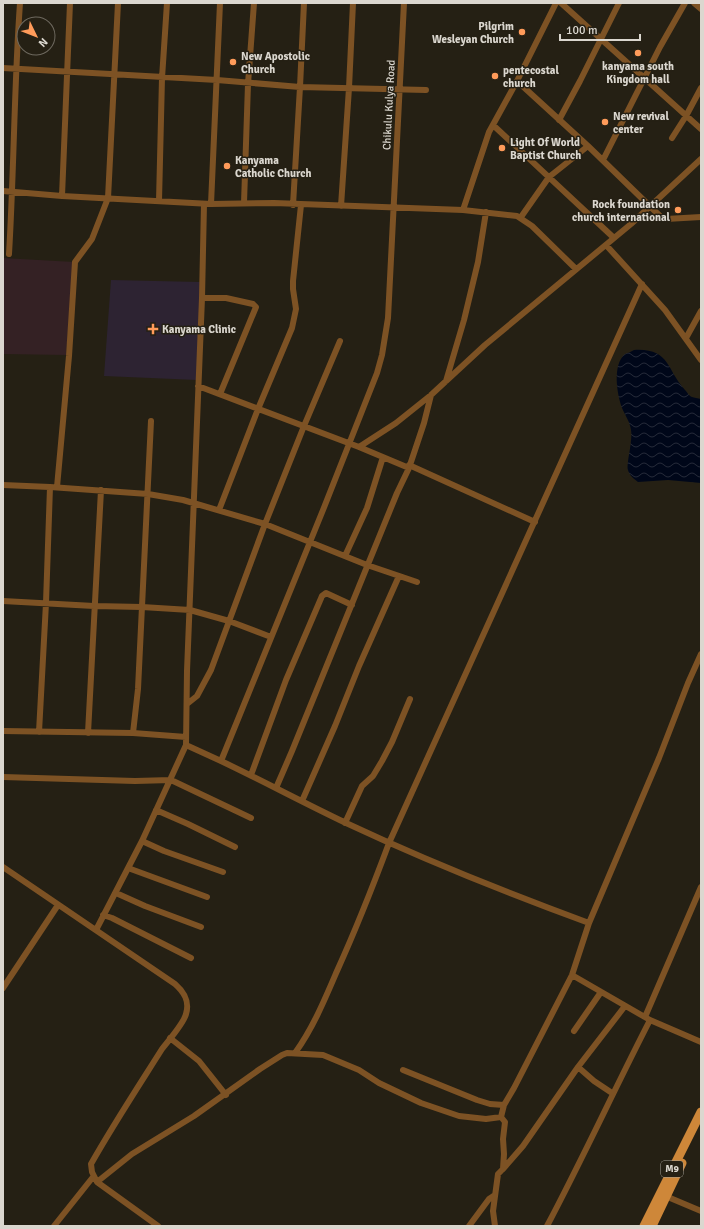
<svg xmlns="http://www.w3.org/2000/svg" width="704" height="1229" viewBox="0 0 704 1229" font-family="Signika,sans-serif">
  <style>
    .education { fill: #342124 }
    .medical { fill: #2d2332 }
    .water { fill: url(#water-waves) }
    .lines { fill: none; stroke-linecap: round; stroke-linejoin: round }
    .minor { stroke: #7d5224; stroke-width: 6 }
    .primary { stroke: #ce8739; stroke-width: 9 }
    .poi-dot { fill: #ff9b5a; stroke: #252014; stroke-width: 1.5 }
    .labels { text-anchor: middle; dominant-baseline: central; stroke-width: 3; stroke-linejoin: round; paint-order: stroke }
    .shield { fill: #252014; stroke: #a4a097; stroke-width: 1 }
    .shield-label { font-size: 10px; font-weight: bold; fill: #dbd7cf }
    .poi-label { font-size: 11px; font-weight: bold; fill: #dbd7cf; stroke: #252014; text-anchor: start }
    .street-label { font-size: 11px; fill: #dbd7cf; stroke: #252014 }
  </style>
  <defs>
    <pattern id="water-waves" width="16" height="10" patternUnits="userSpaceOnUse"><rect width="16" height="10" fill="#000719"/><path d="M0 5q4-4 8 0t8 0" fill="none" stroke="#252a39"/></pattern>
  </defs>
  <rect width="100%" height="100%" fill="#252014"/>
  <path class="education" d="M 3,258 L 74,262 L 66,355 L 3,354 Z"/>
  <path class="medical" d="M 111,280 L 200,282 L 197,380 L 104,376 Z"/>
  <path class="water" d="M 634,350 C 670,348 666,369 685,390 C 687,392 689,396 692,397 C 694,398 698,398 701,399 L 701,483 L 668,480 L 638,482 C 634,479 629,475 628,470 C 626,464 633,441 631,430 C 630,422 625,415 622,408 C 617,394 612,365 625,354 C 627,353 631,352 634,350 Z"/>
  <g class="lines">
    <path class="minor" d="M 404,3 L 388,318 L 382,355 L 377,373 L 323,510 L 221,761 C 263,781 304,803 346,823 C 425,860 507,893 589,923
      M 561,3 L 701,129
      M 694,3 L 701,9
      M 3,68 L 217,80 L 300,87 L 426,90
      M 517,81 L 588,146 L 661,217 L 666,219 L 701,217
      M 559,120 L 580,81 L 619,3
      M 493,125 L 614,238
      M 672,138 L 686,116 L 701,88
      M 603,160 L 660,47 L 685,3
      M 3,191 L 62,196 L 211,204 L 274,203 L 463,210 L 517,216 L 532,226 L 576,269
      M 62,196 L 70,3
      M 159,201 L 162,78 L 167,3
      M 244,203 L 248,84 L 254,3
      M 204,204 L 202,298 L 187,671 L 186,745 L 221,761
      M 211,204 L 220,3
      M 293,205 L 300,87 L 304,3
      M 341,206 L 349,88 L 353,3
      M 463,210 L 489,132 L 517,81 L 556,3
      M 521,217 L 549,177 L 588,146
      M 606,245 L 665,310 L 701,360
      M 9,254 C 14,171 14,87 20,3
      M 202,298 L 226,298 L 253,304 L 256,307 L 220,394
      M 686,338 L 701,311
      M 446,381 L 464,320 L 478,262 L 486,212
      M 198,386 L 359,447 L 396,423 L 431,395 L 485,345 L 631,224 L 701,159
      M 359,447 L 409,468
      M 409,465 L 535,522
      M 3,485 L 50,487 L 148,494 L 183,500 L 265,524 L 367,565 L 417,582
      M 57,487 L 69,356 L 75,262 L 92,239 L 108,198 L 118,3
      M 219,510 L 258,409 L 292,328 L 296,309 L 293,289 L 293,281 L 301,205
      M 345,556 L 367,508 L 383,457
      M 3,601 L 94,606 L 142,607 L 190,610 L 229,621 L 271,637
      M 187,704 L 197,696 L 211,670 L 265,524 L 304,426 L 340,341
      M 3,731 L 133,733 L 186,737
      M 39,732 L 46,603 L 50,487
      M 88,733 L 101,490
      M 133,733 L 138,689 L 151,421
      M 251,775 L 286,680 L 322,596 L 326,593 L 352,605
      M 3,777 L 135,781 L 171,780 L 251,818
      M 276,788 L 292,751 L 397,493 L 409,468 L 424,423 L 431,395
      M 302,801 L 335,726 L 359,666 L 399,576
      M 156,810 L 188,824 L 235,847
      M 345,823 L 362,786 L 373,776 L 382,761 L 392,742 L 410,699
      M 142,841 L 164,851 L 223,872
      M 3,867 L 175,984 C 184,992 190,1001 186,1014 C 184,1023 169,1040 162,1049 C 138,1087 113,1125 91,1164 L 92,1172 L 97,1182 L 158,1226
      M 128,868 L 207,897
      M 116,893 L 145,906 L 201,927
      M 103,915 L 112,918 L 191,958
      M 96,930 L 142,841 L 186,745
      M 572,975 L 650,1020 L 701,1042
      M 3,988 L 58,905
      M 645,1017 L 701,887
      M 574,1031 L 601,992
      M 170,1038 L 199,1061 L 226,1095
      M 295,1053 C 313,1028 325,999 337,971 C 356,929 373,886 389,843 L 642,284
      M 578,1067 L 594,1081 L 612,1093
      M 403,1070 L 477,1100 L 490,1104 L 504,1105
      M 503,1169 L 523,1146 L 578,1067 L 625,1006
      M 97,1182 L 132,1154 L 194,1116 L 260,1069 L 282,1055 L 287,1053 L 323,1055 L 359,1070 L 379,1083 L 421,1103 L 459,1116 L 486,1119 L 501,1117
      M 663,1195 L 701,1211
      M 54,1226 L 93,1177
      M 469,1226 L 489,1199 L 495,1195
      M 495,1226 L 493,1211 L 498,1174 L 503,1169 L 504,1154 L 503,1139 L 505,1122 L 501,1117 L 504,1105 L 514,1088 L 572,975 L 589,923 L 659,758 L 688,683 L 701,654
      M 547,1226 C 583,1158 615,1088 650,1020"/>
    <path class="primary" d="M 644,1226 L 701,1112
      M 652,1226 L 682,1163"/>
  </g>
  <g class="poi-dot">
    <circle cx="522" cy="32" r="4"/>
    <circle cx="638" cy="53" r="4"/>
    <circle cx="233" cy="62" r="4"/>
    <circle cx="495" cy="76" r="4"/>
    <circle cx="605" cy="122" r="4"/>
    <circle cx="502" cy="148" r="4"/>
    <circle cx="227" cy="166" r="4"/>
    <circle cx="678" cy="210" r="4"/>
    <path d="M151 323h4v4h4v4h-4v4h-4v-4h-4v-4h4z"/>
  </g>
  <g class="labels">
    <rect class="shield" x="661" y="1161" width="22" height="16" rx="3"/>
    <g class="shield-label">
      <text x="672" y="1169">M9</text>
    </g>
    <g class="poi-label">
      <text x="514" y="26" text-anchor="end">Pilgrim<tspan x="514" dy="13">Wesleyan Church</tspan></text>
      <text x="241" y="56">New Apostolic<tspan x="241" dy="13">Church</tspan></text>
      <text x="638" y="66" text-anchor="middle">kanyama south<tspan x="638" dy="13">Kingdom hall</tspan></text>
      <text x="503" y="70">pentecostal<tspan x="503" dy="13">church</tspan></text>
      <text x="613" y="116">New revival<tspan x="613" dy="13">center</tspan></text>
      <text x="510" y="142">Light Of World<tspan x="510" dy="13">Baptist Church</tspan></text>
      <text x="235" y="160">Kanyama<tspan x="235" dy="13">Catholic Church</tspan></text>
      <text x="670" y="204" text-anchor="end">Rock foundation<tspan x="670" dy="13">church international</tspan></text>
      <text x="162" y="329">Kanyama Clinic</text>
    </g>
    <g class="street-label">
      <text transform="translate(389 105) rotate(-87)">Chikulu Kulya Road</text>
    </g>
  </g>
  <rect width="704" height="1229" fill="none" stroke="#dbd7cf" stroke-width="8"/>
  <g transform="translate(36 36) rotate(133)"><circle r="19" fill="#252014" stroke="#6e695f"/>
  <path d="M0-3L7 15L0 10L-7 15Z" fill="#ff9b5a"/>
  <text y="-6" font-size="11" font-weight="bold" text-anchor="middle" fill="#dbd7cf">N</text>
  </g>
  <path d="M560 34v6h80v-6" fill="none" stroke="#dbd7cf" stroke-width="2"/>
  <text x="566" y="34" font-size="12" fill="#dbd7cf" stroke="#252014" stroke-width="3" paint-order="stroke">100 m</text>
</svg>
